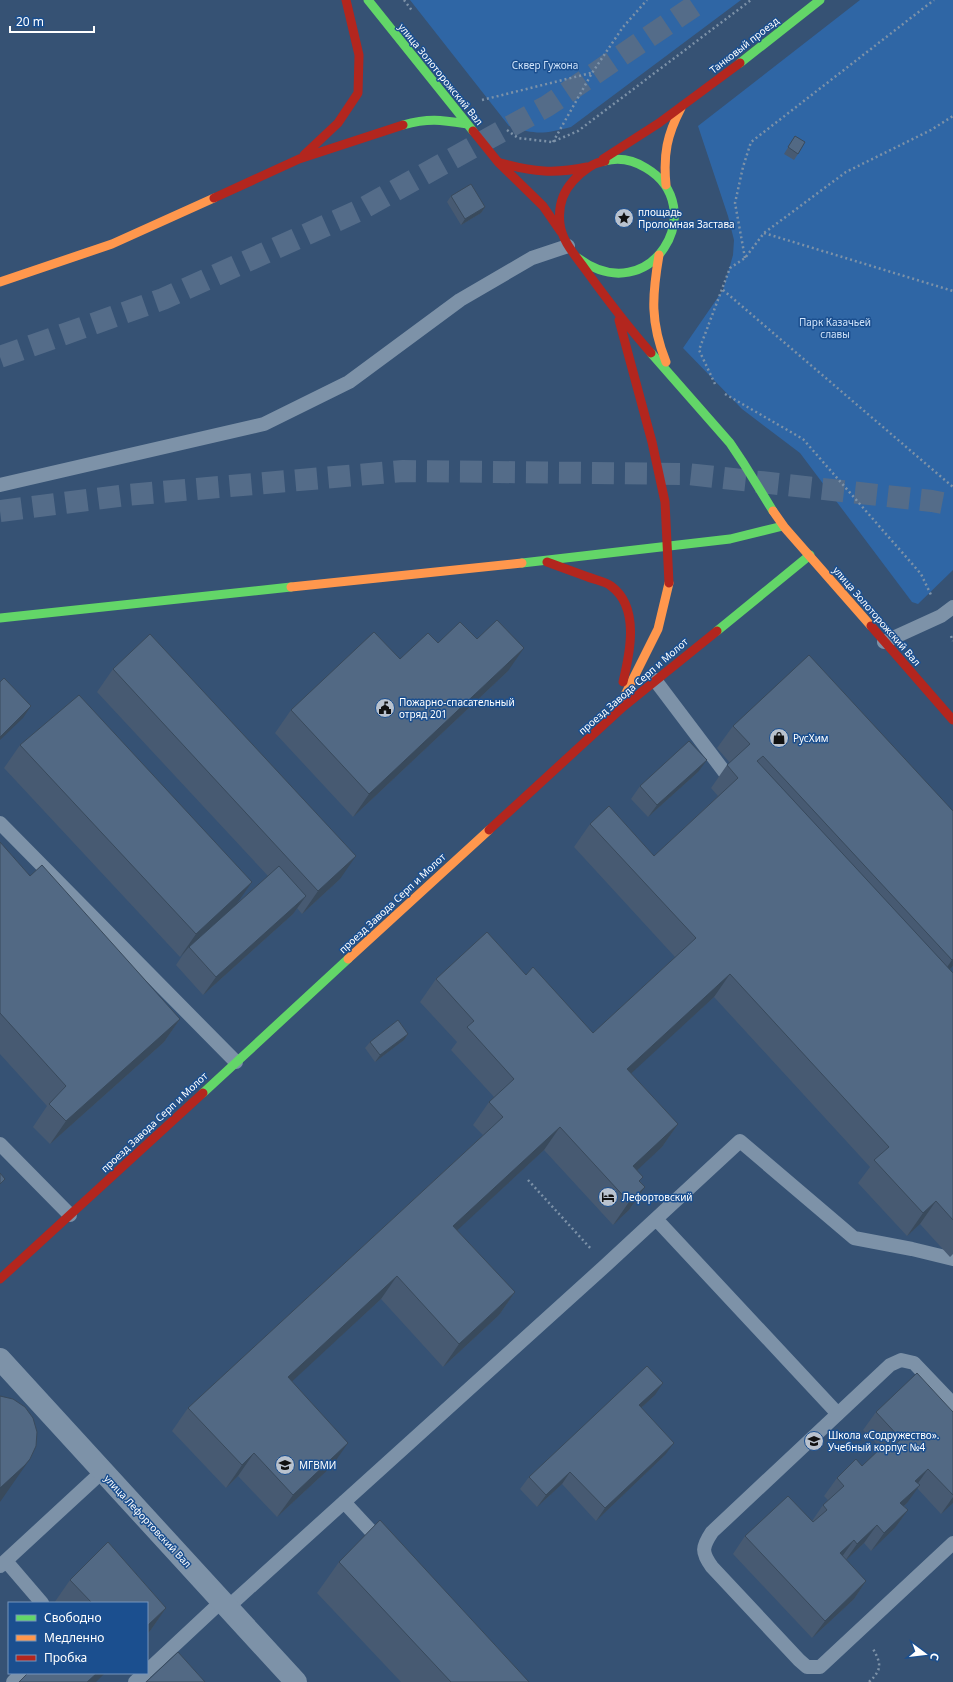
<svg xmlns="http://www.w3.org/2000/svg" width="953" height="1682" viewBox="0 0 953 1682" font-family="'Noto Sans',sans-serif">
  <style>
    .green { fill: #2f66a5 }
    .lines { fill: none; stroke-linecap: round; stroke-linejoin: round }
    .primary-tunnel { stroke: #546c89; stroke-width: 22; stroke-dasharray: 22 11; stroke-linecap: butt }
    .path { stroke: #7d92a8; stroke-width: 2.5; stroke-dasharray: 2 3; stroke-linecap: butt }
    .lane { stroke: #7d92a8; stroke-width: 14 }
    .street { stroke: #7d92a8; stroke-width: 22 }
    .fast { stroke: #63d668; stroke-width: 9 }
    .slow { stroke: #ff974d; stroke-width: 9 }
    .jam { stroke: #b3261e; stroke-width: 9 }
    .wall { fill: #475a72 }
    .shaded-wall { fill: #394a5c }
    .building { fill: #526984; stroke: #394a5c }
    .labels { text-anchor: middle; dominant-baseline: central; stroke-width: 3; stroke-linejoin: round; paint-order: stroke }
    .street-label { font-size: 10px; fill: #fff; stroke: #1b4f8f }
    .park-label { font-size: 10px; fill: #cfe3fa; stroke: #1b4f8f }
    .poi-label { font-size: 10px; fill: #fff; stroke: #1b4f8f; text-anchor: start }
  </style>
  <rect width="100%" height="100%" fill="#365274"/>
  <path class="green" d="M 410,0 L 741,0 L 571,127 C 544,134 536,135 509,126 Z
    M 860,0 L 953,0 L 953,570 L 918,604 L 912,602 L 800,453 L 742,409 L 683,348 L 723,290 L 733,255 L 734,240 L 728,216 L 698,126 Z"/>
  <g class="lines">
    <path class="primary-tunnel" d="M 0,357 L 163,299 L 358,211 L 547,106 L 703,0
      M 0,511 L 127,495 L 403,471 L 688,474 L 932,501 L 953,505"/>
    <path class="path" d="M 404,0 L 413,12
      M 482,100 L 591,73
      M 507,130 L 518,138 L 552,142 L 578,131 L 751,0
      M 553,142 L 592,73 L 623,27 L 647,0
      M 764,233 L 953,291
      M 745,258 L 735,203 L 743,167 L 751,142 L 934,0
      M 723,290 L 953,487
      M 715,384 L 699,350 L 730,268 L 745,258 L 764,233 L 846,172 L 931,130 L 953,116
      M 725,394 L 803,439 L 921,574 L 932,597
      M 951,636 L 953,641
      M 528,1180 L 592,1250
      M 869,1682 C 883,1669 881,1663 872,1647"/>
    <path class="lane" d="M 0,485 L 264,424 L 349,382 L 460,300 L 532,258 L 568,246
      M 884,642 L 941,616 L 953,607
      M 655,680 L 726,774
      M 0,823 L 236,1062
      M 0,1144 L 70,1215
      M 656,1219 L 838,1414
      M 953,1404 L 914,1363 L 901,1360 L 890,1365 L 712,1532 C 702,1547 701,1552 712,1567 L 799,1660 L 807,1667 L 820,1667 L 953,1543
      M 344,1502 L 382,1543
      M 6,1561 L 42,1603
      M 0,1566 L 103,1471
      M 228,1607 L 606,1265 L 740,1141 L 854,1238 L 912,1249 L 953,1259
      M 147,1671 L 222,1601
      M 13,1682 L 22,1673
      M 135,1682 L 145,1673"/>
    <path class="street" d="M 0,1359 L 296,1682"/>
    <path class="fast" d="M 368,0 L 473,131
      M 740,63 L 820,0
      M 403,125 C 429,118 441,120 467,124
      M 578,258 C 651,312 712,207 646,168 C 633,160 620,157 605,161
      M 651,353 L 730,443 L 744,464 L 773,511
      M 522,563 L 730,539 L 783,526
      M 0,618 L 291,587
      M 717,631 L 810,555
      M 203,1093 L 348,959"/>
    <path class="slow" d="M 666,185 C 663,154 667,135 681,108
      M 659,255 C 652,296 650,322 666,362
      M 0,282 L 112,244 L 214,198
      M 773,511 L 785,528 L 871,626
      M 291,587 L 522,563
      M 620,705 L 658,629 L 669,583
      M 348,959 L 489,830"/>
    <path class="jam" d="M 473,131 L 498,162 L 543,206 L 561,232
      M 304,155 L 338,123 L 358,93 L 359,55 L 346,0
      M 603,159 L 659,123 L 740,63
      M 605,161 C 592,163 582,171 573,181 C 562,193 558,208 560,224 C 562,241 575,255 585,269 C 606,298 627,326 651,353
      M 501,163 C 533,172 555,174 587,167
      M 214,198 L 299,159 L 403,125
      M 619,320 L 652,442 L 665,502 L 669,583
      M 547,562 C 561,567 574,572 588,577 C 595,580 605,581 611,586 C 640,607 630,653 623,682
      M 871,626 L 953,720
      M 489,830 L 623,707 L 717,631
      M 0,1279 L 203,1093"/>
  </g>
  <path class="wall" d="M 795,136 L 798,154 L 794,160 L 784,154 Z
    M 451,196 L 485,207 L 481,213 L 461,225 L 447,202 Z
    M 477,639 L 508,671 L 353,817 L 275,733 L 291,710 L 400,659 L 438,643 Z
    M 113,669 L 340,879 L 302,914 L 297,908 L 293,914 L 203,995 L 176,965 L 184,953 L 180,957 L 4,768 L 20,745 L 252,882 L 236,904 L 268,876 L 97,692 Z
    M 733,726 L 953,811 L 953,966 L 950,969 L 953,973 L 953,1254 L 950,1257 L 920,1224 L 907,1236 L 858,1183 L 870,1167 L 714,997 L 631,1073 L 678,1124 L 662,1147 L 637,1170 L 640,1181 L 645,1187 L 629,1210 L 613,1225 L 544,1150 L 457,1230 L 515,1292 L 499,1315 L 443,1367 L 381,1299 L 292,1381 L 332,1466 L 277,1517 L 238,1476 L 226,1488 L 172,1431 L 188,1408 L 483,1135 L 473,1125 L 489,1102 L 494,1097 L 451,1050 L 457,1042 L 420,1002 L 436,979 L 526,975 L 593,1033 L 675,957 L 574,847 L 590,824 L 654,856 L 718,796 L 711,788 L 727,765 L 730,763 L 717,748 Z
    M 698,772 L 648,817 L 631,799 L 640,786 Z
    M 0,842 L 30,876 L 180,1019 L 164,1042 L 50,1144 L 33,1127 L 47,1106 L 0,1054 Z
    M 408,1034 L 404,1040 L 375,1062 L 365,1048 L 370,1042 Z
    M 655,1395 L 641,1408 L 665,1455 L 596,1521 L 562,1484 L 537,1507 L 520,1489 L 529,1477 Z
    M 876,1412 L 953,1412 L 953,1503 L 941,1514 L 917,1488 L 907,1503 L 904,1506 L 908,1510 L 895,1528 L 871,1551 L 864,1543 L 846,1560 L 866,1581 L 854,1599 L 812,1638 L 733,1554 L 745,1536 L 812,1521 L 823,1505 L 828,1500 L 824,1496 L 837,1478 L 862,1466 L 881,1448 L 863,1430 Z
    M 108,1542 L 166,1608 L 150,1631 L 147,1634 L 147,1603 L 54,1603 L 70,1580 Z
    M 339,1562 L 529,1682 L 401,1682 L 317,1593 Z"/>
  <path class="shaded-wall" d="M 485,207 L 481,213 L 461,225 L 465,219 Z
    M 524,648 L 508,671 L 353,817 L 369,794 Z
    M 31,706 L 23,718 L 0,740 L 0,737 Z
    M 707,760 L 698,772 L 648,817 L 657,805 Z
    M 356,856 L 340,879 L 302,914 L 318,891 Z
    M 252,882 L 236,905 L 189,947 L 184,953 L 180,957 L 196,934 Z
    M 306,896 L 293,914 L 203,995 L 216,977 Z
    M 953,959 L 953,966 L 936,983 L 952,960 Z
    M 730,974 L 714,997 L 611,1092 L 627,1069 Z
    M 180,1019 L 164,1042 L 50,1144 L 66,1121 Z
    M 408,1034 L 404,1040 L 375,1062 L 380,1055 Z
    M 678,1124 L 662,1147 L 617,1189 L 633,1166 Z
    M 560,1127 L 544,1150 L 437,1249 L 453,1226 Z
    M 645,1187 L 629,1210 L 613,1225 L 629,1202 Z
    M 936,1201 L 920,1224 L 907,1236 L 923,1213 Z
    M 397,1276 L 381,1299 L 272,1400 L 288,1377 Z
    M 515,1292 L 499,1315 L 443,1367 L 459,1344 Z
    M 663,1383 L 655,1395 L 630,1418 L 639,1405 Z
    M 348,1443 L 332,1466 L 277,1517 L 293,1495 Z
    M 674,1443 L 665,1455 L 596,1521 L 605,1508 Z
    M 254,1453 L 238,1476 L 226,1488 L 242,1465 Z
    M 30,1459 L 0,1502 L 0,1488 Z
    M 928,1469 L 916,1486 L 915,1481 Z
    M 570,1472 L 562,1484 L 537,1507 L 546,1495 Z
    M 920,1485 L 907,1503 L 888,1521 L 900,1503 Z
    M 953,1497 L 953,1503 L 941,1514 Z
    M 908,1510 L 895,1528 L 871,1551 L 884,1533 Z
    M 877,1525 L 864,1543 L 845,1561 L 857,1544 Z
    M 854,1540 L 841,1558 L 840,1553 Z
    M 866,1581 L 854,1599 L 812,1638 L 825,1621 Z
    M 166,1608 L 150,1631 L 147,1634 L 147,1626 Z
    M 97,1673 L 105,1673 L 96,1682 L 87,1682 Z"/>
  <path class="building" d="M 795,136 L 805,142 L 798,154 L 788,147 Z
    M 471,184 L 485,207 L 465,219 L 451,196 Z
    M 497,620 L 524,648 L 369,794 L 291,710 L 374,632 L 400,659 L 428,633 L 438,643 L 460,622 L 477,639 Z
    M 150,634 L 356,856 L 318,891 L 113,669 Z
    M 809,655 L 953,811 L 953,959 L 952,960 L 763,756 L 757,761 L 953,973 L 953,1220 L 936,1201 L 923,1213 L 874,1160 L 889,1147 L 730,974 L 627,1069 L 678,1124 L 633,1166 L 643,1177 L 639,1181 L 645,1187 L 629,1202 L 560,1127 L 453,1226 L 515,1292 L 459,1344 L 397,1276 L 288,1377 L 348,1443 L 293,1495 L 254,1453 L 242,1465 L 188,1408 L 503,1117 L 489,1102 L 514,1079 L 467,1027 L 474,1021 L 436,979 L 487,932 L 526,975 L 533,967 L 593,1033 L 696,938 L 590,824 L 609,806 L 654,856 L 738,778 L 727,765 L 750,744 L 733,726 Z
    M 4,678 L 31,706 L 0,737 L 0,682 Z
    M 79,695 L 252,882 L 196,934 L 20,745 Z
    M 689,741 L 707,760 L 657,805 L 640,786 Z
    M 0,842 L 30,876 L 42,865 L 180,1019 L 66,1121 L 49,1104 L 66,1086 L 0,1013 Z
    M 279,866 L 306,896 L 216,977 L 189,947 Z
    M 398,1020 L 408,1034 L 380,1055 L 370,1042 Z
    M 0,1173 L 5,1179 L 0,1184 Z
    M 647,1366 L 663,1383 L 639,1405 L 674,1443 L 605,1508 L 570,1472 L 546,1495 L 529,1477 Z
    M 917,1373 L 953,1412 L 953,1495 L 928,1469 L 915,1481 L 920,1485 L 900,1503 L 908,1510 L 884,1533 L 877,1525 L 857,1544 L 854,1540 L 840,1553 L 866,1581 L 825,1621 L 745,1536 L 788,1496 L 813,1522 L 827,1510 L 823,1505 L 844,1486 L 837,1478 L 856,1459 L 862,1466 L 884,1445 L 889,1450 L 901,1439 L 876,1412 Z
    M 0,1396 L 13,1399 L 25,1407 L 33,1418 L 37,1432 L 36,1446 L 30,1459 L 25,1465 L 0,1488 Z
    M 380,1520 L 529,1682 L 451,1682 L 339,1562 Z
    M 108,1542 L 166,1608 L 147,1626 L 147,1603 L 92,1603 L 70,1580 Z
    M 178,1652 L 205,1682 L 146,1682 Z
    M 28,1673 L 97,1673 L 87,1682 L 19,1682 Z"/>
  <defs>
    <g id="sight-disc" transform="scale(1)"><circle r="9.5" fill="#b9c2ce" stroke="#1b4f8f"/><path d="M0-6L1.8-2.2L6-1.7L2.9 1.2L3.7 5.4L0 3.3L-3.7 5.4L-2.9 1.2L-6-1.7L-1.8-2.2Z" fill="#111"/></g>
    <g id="civic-disc" transform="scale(1)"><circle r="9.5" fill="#b9c2ce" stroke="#1b4f8f"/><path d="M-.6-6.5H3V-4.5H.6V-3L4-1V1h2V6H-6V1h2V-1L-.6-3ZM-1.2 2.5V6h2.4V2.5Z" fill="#111"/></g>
    <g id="shop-disc" transform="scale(1)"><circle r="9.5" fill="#b9c2ce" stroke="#1b4f8f"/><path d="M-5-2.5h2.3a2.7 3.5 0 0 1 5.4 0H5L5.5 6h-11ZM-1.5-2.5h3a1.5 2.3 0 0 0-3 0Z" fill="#111"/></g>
    <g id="hotel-disc" transform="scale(1)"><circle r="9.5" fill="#b9c2ce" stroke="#1b4f8f"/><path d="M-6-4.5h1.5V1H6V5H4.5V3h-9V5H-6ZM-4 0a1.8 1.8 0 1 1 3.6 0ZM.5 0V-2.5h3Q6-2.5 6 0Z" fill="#111"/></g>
    <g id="school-disc" transform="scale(1)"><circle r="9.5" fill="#b9c2ce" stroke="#1b4f8f"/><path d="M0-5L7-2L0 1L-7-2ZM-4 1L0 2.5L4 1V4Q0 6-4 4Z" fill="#111"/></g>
    <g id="university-disc" transform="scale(1)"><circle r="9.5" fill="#b9c2ce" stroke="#1b4f8f"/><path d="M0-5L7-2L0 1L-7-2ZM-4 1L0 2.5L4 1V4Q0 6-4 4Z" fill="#111"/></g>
  </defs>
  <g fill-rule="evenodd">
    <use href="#sight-disc" x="624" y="218"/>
    <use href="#civic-disc" x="385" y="708"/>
    <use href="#shop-disc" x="779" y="738"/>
    <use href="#hotel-disc" x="608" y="1197"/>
    <use href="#school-disc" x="814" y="1441"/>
    <use href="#university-disc" x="285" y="1465"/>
  </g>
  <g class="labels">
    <g class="street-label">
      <text transform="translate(744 45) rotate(-38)">Танковый проезд</text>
      <text transform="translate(441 74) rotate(51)">улица Золоторожский Вал</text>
      <text transform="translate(877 616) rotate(49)">улица Золоторожский Вал</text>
      <text transform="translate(633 686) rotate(-41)">проезд Завода Серп и Молот</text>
      <text transform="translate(392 903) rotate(-43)">проезд Завода Серп и Молот</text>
      <text transform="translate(154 1122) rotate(-43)">проезд Завода Серп и Молот</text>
      <text transform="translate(148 1521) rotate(47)">улица Лефортовский Вал</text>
    </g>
    <g class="park-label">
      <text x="545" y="65">Сквер Гужона</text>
      <text x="835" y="322">Парк Казачьей<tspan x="835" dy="12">славы</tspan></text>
    </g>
    <g class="poi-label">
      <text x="638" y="212">площадь<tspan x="638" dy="12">Проломная Застава</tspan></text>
      <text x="399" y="702">Пожарно-спасательный<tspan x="399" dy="12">отряд 201</tspan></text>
      <text x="793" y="738">РусХим</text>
      <text x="622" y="1197">Лефортовский</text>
      <text x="828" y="1435">Школа «Содружество».<tspan x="828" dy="12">Учебный корпус №4</tspan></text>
      <text x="299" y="1465">МГВМИ</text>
    </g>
  </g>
  <rect x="8" y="1602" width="140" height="72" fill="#1b4f8f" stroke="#7695bc"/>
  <rect x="16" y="1615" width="20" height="6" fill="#63d668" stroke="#7695bc"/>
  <text x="44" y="1622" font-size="12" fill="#ffffff">Свободно</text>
  <rect x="16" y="1635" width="20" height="6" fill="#ff974d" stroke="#7695bc"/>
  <text x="44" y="1642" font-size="12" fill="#ffffff">Медленно</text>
  <rect x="16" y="1655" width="20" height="6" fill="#b3261e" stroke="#7695bc"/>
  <text x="44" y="1662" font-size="12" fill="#ffffff">Пробка</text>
  <g transform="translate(925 1654) rotate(105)" stroke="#1b4f8f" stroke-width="3" paint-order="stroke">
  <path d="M0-3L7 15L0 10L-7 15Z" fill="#ffffff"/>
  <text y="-6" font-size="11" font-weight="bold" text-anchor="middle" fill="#ffffff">С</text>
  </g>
  <path d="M10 26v6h84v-6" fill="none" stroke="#ffffff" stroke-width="2"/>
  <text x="16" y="26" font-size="12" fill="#ffffff" stroke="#1b4f8f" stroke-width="3" paint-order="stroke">20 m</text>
</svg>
